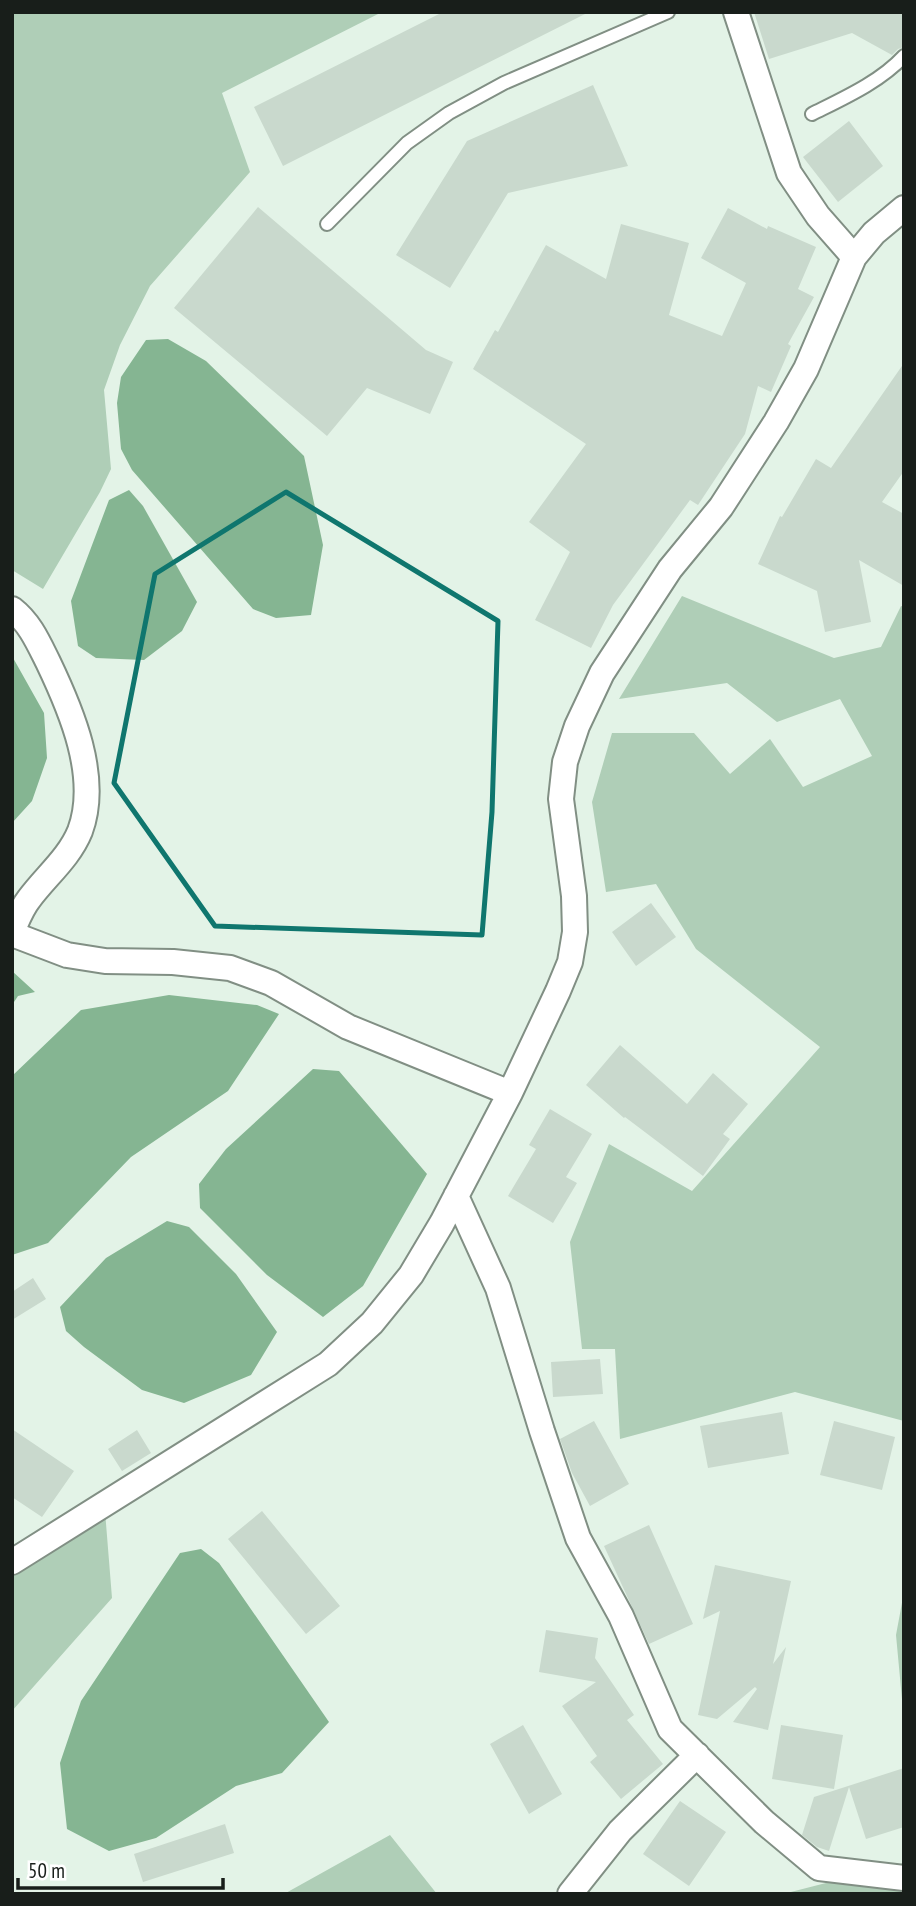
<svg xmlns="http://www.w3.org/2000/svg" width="916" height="1906" viewBox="0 0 916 1906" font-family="'PT Sans Narrow',sans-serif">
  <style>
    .green { fill: #afceb7 }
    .water { fill: #85b592 }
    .building { fill: #c9d9cd }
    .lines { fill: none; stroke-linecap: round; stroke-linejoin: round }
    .service-casing { stroke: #818f84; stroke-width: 16 }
    .minor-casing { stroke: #818f84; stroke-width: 28 }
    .service { stroke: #fff; stroke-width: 12 }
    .minor { stroke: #fff; stroke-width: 24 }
    .marked { fill: none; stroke: #0f766e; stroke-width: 5; stroke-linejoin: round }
  </style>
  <rect width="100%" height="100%" fill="#e3f3e7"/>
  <path class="green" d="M 12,12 L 382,12 L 222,93 L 250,172 L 150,286 L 120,345 L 104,390 L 111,469 L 100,492 L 43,589 L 12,570 Z
    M 682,596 L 834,658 L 881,647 L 901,606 L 904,607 L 904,1421 L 795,1392 L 620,1439 L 615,1349 L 582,1349 L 570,1242 L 609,1144 L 692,1191 L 820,1047 L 696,949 L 656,884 L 606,892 L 592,802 L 612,733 L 694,733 L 730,774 L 770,739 L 803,787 L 872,756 L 840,699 L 777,722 L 727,683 L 619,699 Z
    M 105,1511 L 112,1598 L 12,1711 L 12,1567 Z
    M 904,1592 L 904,1721 L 896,1635 Z
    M 390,1835 L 437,1894 L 284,1894 Z
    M 904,1863 L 904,1894 L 783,1894 Z"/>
  <path class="water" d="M 168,339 L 206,361 L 304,456 L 323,545 L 311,615 L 276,618 L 253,609 L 132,470 L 121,449 L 117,403 L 121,377 L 146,340 Z
    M 129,490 L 143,506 L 197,602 L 182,631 L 144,660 L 96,658 L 78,646 L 71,601 L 109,500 Z
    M 12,656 L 44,713 L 47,758 L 32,801 L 12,823 Z
    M 12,971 L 35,992 L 18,996 L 12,1005 Z
    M 169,995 L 257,1005 L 279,1014 L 228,1091 L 131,1157 L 48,1243 L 12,1255 L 12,1076 L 81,1010 Z
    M 313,1069 L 339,1071 L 427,1174 L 363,1286 L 323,1317 L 267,1275 L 200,1208 L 199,1184 L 226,1149 Z
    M 167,1221 L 189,1227 L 236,1274 L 277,1332 L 251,1375 L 184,1403 L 142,1390 L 84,1347 L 66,1331 L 60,1307 L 106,1258 Z
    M 201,1549 L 219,1563 L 329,1722 L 282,1773 L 236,1786 L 156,1838 L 109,1851 L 67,1829 L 60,1763 L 81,1701 L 180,1553 Z"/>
  <path class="building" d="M 443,12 L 589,12 L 283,166 L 254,107 Z
    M 754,12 L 904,12 L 904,47 L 898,49 L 892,55 L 852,33 L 769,59 Z
    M 593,85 L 628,166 L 508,193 L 450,288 L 396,255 L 467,141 Z
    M 849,121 L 883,166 L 838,202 L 803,157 Z
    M 258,207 L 426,350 L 453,362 L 430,414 L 367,388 L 327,436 L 174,308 Z
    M 728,208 L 767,229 L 768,226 L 816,247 L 798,289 L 814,297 L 788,344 L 791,346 L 771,392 L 758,386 L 745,434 L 698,505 L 690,500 L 613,605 L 591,648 L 535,620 L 570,552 L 529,522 L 586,444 L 473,369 L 495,330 L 498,332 L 546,245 L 606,279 L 621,224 L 689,243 L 669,315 L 722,336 L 746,283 L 701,258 Z
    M 904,363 L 904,471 L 882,502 L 904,514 L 904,586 L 859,560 L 871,622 L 825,632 L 817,591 L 758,564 L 780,516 L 782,517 L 816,459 L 831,468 Z
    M 651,903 L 676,937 L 636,966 L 612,932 Z
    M 620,1045 L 687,1104 L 713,1073 L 748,1104 L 723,1134 L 730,1139 L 703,1176 L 625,1117 L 624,1118 L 586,1085 Z
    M 550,1109 L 592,1134 L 566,1177 L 577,1183 L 553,1223 L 508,1196 L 536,1149 L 529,1145 Z
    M 33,1278 L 46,1299 L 12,1320 L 12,1292 Z
    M 600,1359 L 603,1394 L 553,1397 L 551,1362 Z
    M 782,1412 L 789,1454 L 708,1468 L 700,1426 Z
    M 594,1421 L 629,1484 L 590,1506 L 572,1473 L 560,1439 Z
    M 834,1421 L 895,1437 L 882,1490 L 820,1475 Z
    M 12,1429 L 74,1471 L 42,1517 L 12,1497 Z
    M 137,1430 L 151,1453 L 122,1471 L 108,1449 Z
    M 262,1511 L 340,1606 L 306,1634 L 228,1539 Z
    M 649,1525 L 693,1624 L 649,1644 L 604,1546 Z
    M 715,1565 L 791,1581 L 773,1664 L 786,1647 L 768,1730 L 733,1722 L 757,1689 L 755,1687 L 717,1719 L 698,1715 L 720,1611 L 703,1619 Z
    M 546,1630 L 598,1638 L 595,1658 L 634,1715 L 627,1720 L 663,1764 L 621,1799 L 590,1762 L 597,1756 L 562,1706 L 596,1682 L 539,1672 Z
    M 523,1725 L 562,1794 L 529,1814 L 490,1744 Z
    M 781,1725 L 843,1735 L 834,1789 L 772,1779 Z
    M 904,1768 L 904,1827 L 866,1839 L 849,1787 L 829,1851 L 817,1847 L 802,1835 L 814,1797 Z
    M 680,1801 L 726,1832 L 689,1886 L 643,1854 Z
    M 225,1824 L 234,1853 L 143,1882 L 134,1854 Z"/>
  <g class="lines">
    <g class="service-casing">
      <path id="service" d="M 812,114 C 844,98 880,82 904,56
        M 327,224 L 407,143 L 449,113 L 504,83 L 668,12"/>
    </g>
    <g class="minor-casing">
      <path id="minor" d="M 736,12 L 789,173 L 818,216 L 854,257
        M 12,609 C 30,623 38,642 48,662 C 71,710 100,777 80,831 C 69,858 46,876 29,899 C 21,909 17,921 12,932
        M 12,934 L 67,955 L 105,961 L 173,962 L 230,968 L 271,983 L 348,1027 L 510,1093
        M 456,1196 L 498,1288 L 542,1431 L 578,1538 L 621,1616 L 670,1729 L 764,1822 L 819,1868 L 904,1878
        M 12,1562 L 328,1364 L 372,1323 L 411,1275 L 442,1223 L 510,1093 L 558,991 L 570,962 L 575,932 L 574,896 L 561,799 L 565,762 L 577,726 L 602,673 L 670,569 L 721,507 L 776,422 L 806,369 L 854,257 L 874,233 L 904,208
        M 570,1894 L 620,1831 L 697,1755"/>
    </g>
    <use href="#service" class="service"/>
    <use href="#minor" class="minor"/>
  </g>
  <path class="marked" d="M 286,492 L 498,621 L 492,812 L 482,935 L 215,926 L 114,783 L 155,574 Z"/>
  <rect width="916" height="1906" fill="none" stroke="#181e1a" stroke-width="28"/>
  <path d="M18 1878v10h205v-10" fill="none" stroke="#181e1a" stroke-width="3.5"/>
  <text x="28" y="1878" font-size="21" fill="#181e1a" stroke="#ffffff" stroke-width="5" paint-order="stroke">50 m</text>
</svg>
